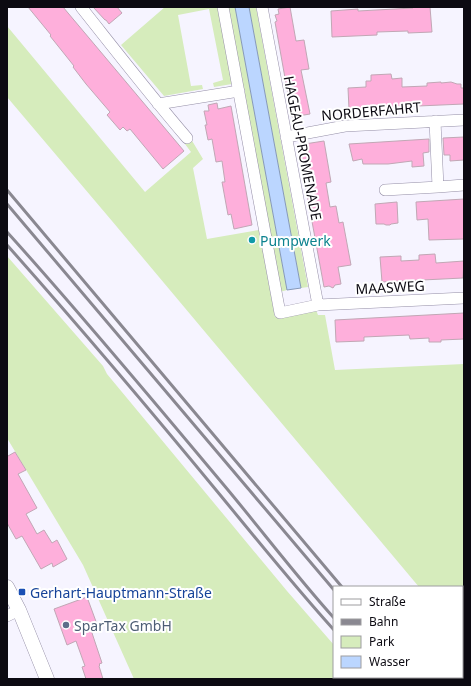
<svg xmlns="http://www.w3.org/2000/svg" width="471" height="686" viewBox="0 0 471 686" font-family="'Noto Sans',sans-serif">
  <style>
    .green { fill: #d6ecbc }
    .water { fill: #bbd6ff; stroke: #8699b8 }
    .building { fill: #feafdb; stroke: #c1a7b5 }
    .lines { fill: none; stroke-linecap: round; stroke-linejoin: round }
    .minor-casing { stroke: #958fa7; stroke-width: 12 }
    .tertiary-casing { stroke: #958fa7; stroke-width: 15 }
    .minor { stroke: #fff; stroke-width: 11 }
    .tertiary { stroke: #fff; stroke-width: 14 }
    .rail { stroke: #8a8891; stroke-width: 3 }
    .culture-dot { fill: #0f9aa8; stroke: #fff; stroke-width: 1.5 }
    .transit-dot { fill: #1a4fb4; stroke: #fff; stroke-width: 1.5 }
    .service-dot { fill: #5c6f8a; stroke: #fff; stroke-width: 1.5 }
    .labels { text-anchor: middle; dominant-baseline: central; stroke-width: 4; stroke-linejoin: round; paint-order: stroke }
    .street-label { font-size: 14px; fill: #0c0a12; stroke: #fff }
    .culture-label { font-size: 14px; fill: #0d838f; stroke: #fff; text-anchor: start }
    .transit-label { font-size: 14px; fill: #164399; stroke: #fff; text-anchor: start }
    .service-label { font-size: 14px; fill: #4e5e75; stroke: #fff; text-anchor: start }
  </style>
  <rect width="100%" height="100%" fill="#f6f4ff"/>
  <path class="green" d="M 165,7 L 218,7 L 232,84 L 214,87 L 213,83 L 223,80 L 209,9 L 178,15 L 191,86 L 202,85 L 203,89 L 164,96 L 121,45 Z
    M 228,7 L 235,7 L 287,290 L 280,292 Z
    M 249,7 L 256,7 L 308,287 L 301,288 Z
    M 7,26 L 145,192 L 191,152 L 182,140 L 188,134 L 203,159 L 193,168 L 207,239 L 259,230 L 275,317 L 316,310 L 318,315 L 325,315 L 335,370 L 464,364 L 464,641 L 462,639 L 462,587 L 419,587 L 112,221 L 7,97 Z
    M 7,256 L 103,366 L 107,374 L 287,591 L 334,645 L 334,677 L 366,677 L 368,679 L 134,679 L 83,565 L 7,438 Z"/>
  <path class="water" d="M 235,7 L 249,7 L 301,288 L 287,290 Z"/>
  <path class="building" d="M 28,7 L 63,7 L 184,151 L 163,169 L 130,129 L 127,131 L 123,127 L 120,130 L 107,115 L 110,112 L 86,84 L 73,67 L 74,66 L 50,36 L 51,35 Z
    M 93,7 L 117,7 L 122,13 L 109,24 L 106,20 L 105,20 Z
    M 290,7 L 296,41 L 304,40 L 309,69 L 301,70 L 310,114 L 292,117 L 275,22 L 277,21 L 275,15 L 279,14 L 278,9 Z
    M 413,7 L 430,7 L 432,32 L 408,33 L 408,31 L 377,32 L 377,35 L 332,37 L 331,11 L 358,9 L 358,11 L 413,8 Z
    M 391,74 L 392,79 L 402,78 L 402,87 L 427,86 L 427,83 L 441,82 L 441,83 L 451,82 L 457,84 L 461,84 L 461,88 L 464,88 L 464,104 L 349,109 L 348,88 L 366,87 L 366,81 L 371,81 L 371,75 Z
    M 217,103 L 218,109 L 231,106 L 252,225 L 234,229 L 231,214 L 228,215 L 222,182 L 225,182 L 222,161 L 216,162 L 212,139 L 208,140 L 205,125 L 207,125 L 204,111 L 209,111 L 208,105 Z
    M 464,137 L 464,160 L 450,161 L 450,155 L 444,155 L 443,138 Z
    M 429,139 L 429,152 L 423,153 L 424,166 L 412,167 L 412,161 L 388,164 L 363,164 L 362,159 L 353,161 L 349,144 Z
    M 324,141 L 331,182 L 326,183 L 330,207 L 336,206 L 339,223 L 343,222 L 351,265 L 338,267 L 341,284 L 335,285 L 333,288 L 329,286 L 324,287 L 298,145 Z
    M 464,199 L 464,239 L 429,240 L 428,219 L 417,220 L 416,202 Z
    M 397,202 L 398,223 L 391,224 L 390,225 L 386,225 L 384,224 L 376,224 L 375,204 Z
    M 435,254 L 436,263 L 464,261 L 463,278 L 382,282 L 380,257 L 401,256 L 401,261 L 419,260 L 419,255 Z
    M 464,313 L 464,339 L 441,340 L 441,342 L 429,342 L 429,338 L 410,339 L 409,335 L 364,337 L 364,341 L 336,342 L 335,320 Z
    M 15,452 L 26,470 L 18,474 L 37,508 L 26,514 L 37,534 L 44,530 L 52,543 L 57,540 L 67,559 L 53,567 L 52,563 L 41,569 L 22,536 L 16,539 L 7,523 L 7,455 L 8,456 Z
    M 87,597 L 98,627 L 91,630 L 102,663 L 99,664 L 100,665 L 99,666 L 103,679 L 86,679 L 82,667 L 85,666 L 76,641 L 67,645 L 54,609 Z"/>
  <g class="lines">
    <g class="minor-casing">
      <path id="minor" d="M 81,7 C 116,51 150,95 187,138
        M 223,7 L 280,313 L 318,305 L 464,298
        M 262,7 L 318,305
        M 158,104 L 239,91
        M 435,121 L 438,187 L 464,185
        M 286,137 L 345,126 L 464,120
        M 385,190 L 438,187
        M 7,616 L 19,610"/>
    </g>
    <g class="tertiary-casing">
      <path id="tertiary" d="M 7,587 L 19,610 L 47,679"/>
    </g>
    <use href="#minor" class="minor"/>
    <use href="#tertiary" class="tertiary"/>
    <path class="rail" d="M 7,190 L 342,587
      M 7,204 L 334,590
      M 7,232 C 83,316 155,403 228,490 C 263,532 297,577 334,618
      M 7,245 C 80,327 151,411 221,496 C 258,541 295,587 334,630
      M 377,677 L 379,679
      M 389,677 L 391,679
      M 407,677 L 409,679
      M 418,677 L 420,679"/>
  </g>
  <circle class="culture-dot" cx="252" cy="240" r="4"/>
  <rect class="transit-dot" x="18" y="588" width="8" height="8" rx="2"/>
  <circle class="service-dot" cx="66" cy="625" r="4"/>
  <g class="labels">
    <g class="street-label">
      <text transform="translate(371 111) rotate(-5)">NORDERFAHRT</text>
      <text transform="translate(303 148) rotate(79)">HAGEAU-PROMENADE</text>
      <text transform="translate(390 287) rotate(-3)">MAASWEG</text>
    </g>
    <g class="culture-label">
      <text x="260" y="240">Pumpwerk</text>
    </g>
    <g class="transit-label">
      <text x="30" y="592">Gerhart-Hauptmann-Straße</text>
    </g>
    <g class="service-label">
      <text x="74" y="625">SparTax GmbH</text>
    </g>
  </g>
  <rect width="471" height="686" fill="none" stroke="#0c0a12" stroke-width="16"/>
  <rect x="333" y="586" width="130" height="92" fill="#ffffff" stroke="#9e9da0"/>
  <rect x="341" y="599" width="20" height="6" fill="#ffffff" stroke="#9e9da0"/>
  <text x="369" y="606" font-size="12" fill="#0c0a12">Straße</text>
  <rect x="341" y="619" width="20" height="6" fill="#8a8891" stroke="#9e9da0"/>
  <text x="369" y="626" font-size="12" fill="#0c0a12">Bahn</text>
  <rect x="341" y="636" width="20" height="12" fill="#d6ecbc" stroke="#9e9da0"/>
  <text x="369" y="646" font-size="12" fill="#0c0a12">Park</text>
  <rect x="341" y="656" width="20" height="12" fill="#bbd6ff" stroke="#9e9da0"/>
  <text x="369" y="666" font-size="12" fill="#0c0a12">Wasser</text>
</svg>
